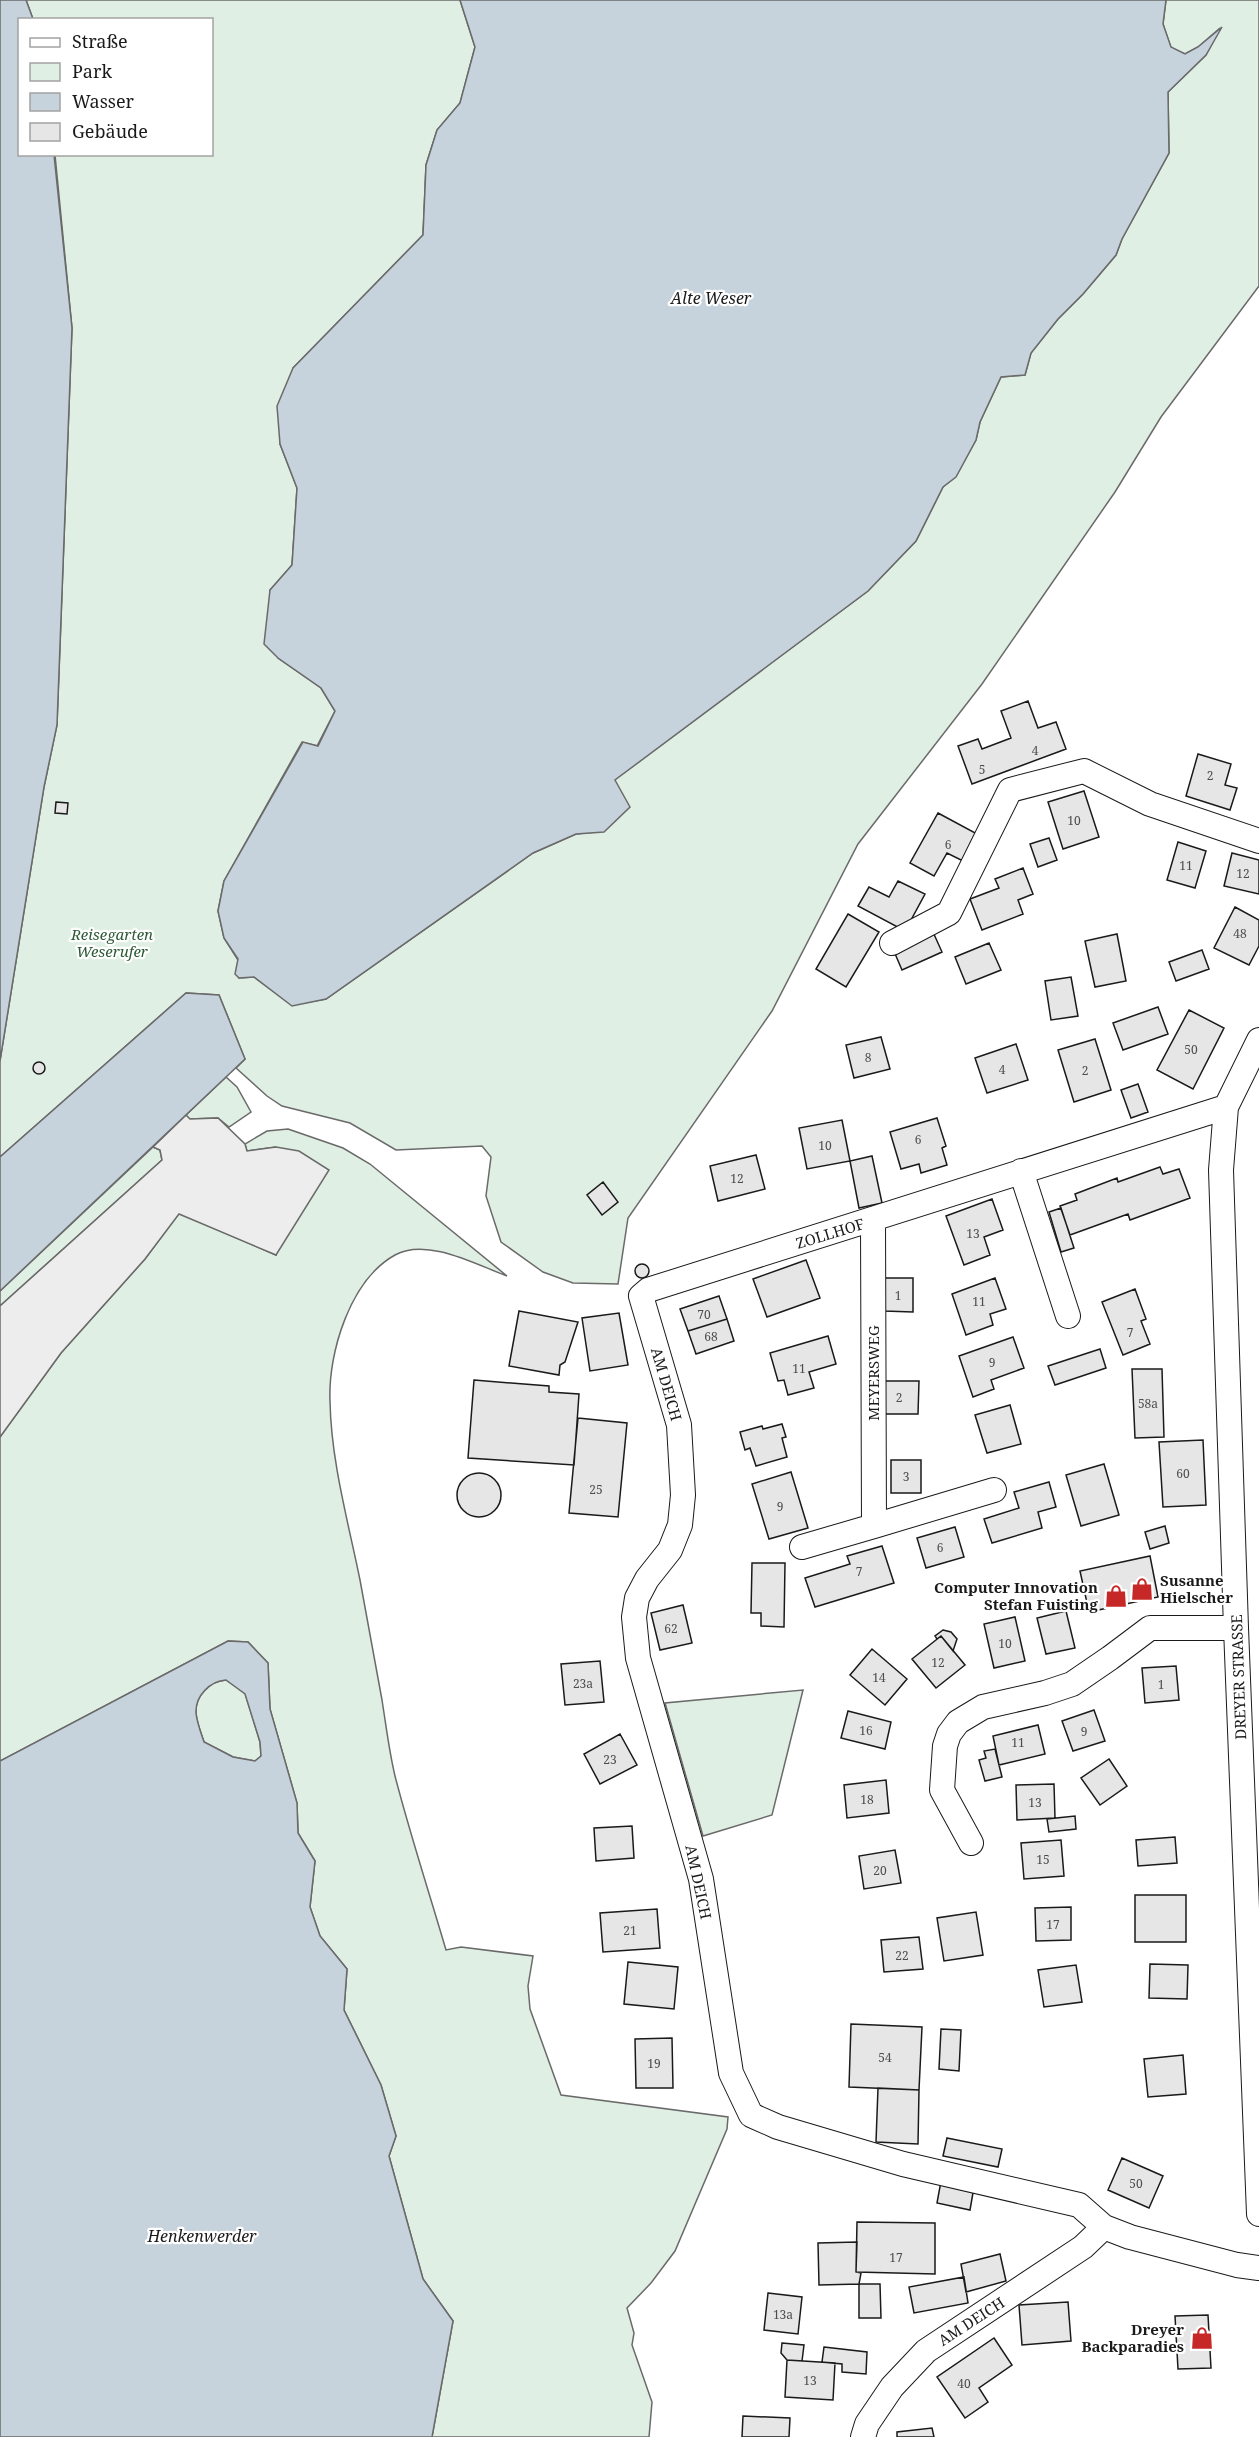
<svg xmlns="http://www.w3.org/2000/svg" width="1259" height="2437" viewBox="0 0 1259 2437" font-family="'Noto Serif',serif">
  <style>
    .green { fill: #e0efe3; stroke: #6a6a6a; stroke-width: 1.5 }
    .parking { fill: #ededed; stroke: #6a6a6a; stroke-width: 1.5 }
    .water { fill: #c6d2dc; stroke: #6a6a6a; stroke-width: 1.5; fill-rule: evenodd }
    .building { fill: #e6e6e6; stroke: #1a1a1a; stroke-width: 1.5 }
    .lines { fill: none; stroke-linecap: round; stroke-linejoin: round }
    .minor-casing { stroke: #1a1a1a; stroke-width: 26 }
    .minor { stroke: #fff; stroke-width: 24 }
    .labels { text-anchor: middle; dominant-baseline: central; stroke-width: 4.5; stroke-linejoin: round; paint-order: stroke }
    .number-label { font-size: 12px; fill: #4d4d4d }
    .park-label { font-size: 15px; font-style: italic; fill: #2b5a34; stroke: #fff }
    .street-label { font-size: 15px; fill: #1a1a1a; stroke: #fff }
    .poi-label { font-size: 15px; font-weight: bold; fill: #1a1a1a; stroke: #fff; text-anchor: end }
    .water-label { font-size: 16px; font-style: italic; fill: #1a1a1a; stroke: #fff }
  </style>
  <rect width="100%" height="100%" fill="#fff"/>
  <path class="green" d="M 26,0 L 460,0 L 475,47 L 460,103 L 437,130 L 426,165 L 423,235 L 293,368 L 280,444 L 297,488 L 292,565 L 270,590 L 278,658 L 321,688 L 335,711 L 317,746 L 302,742 L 224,881 L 218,911 L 224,938 L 238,960 L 239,978 L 254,977 L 292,1005 L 326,999 L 533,853 L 576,834 L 604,831 L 614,780 L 868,591 L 916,541 L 943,487 L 956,476 L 976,440 L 980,422 L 1001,377 L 1025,375 L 1031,353 L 1058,319 L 1083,294 L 1116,255 L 1122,239 L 1169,153 L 1168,92 L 1206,55 L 1220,28 L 1198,47 L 1185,54 L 1171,48 L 1163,24 L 1166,0 L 1259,0 L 1259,286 L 1161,417 L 1115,492 L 982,684 L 858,844 L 772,1011 L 628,1218 L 618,1284 L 573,1283 L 543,1272 L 501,1242 L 486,1196 L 491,1157 L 482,1146 L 396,1150 L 350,1123 L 282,1106 L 267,1096 L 236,1068 L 245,1059 L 219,995 L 186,993 L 0,1157 L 0,1061 L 44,787 L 57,725 L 72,328 L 55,155 L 212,154 L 212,20 L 33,19 Z
    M 226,1077 L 237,1087 L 251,1112 L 229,1127 L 218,1118 L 189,1119 L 186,1115 Z
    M 288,1129 L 343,1148 L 370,1164 L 507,1276 C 477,1265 427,1237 395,1255 C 350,1280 328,1353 330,1401 C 331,1461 348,1521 360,1580 C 367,1620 375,1660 382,1700 C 386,1725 389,1751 395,1776 C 410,1834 429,1892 446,1950 L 461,1947 L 533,1956 L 528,1986 L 530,2009 L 561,2095 L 728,2117 L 727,2129 L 675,2251 L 651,2283 L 627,2308 L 634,2333 L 632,2345 L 652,2402 L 649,2437 L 432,2437 L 453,2321 L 423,2279 L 389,2156 L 396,2136 L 381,2085 L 344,2010 L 347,1969 L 320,1936 L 310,1907 L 315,1861 L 298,1833 L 297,1803 L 270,1709 L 268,1663 L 248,1642 L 228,1641 L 0,1761 L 0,1437 L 61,1353 L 145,1259 L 179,1213 L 276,1255 L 275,1147 L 247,1151 L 245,1144 L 267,1131 Z
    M 153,1147 L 160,1150 L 162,1160 L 0,1306 L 0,1291 Z
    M 226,1680 L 245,1693 L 260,1742 L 261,1756 L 255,1761 L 233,1757 L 204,1742 C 201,1733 197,1723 196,1713 C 195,1696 210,1681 226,1680 Z
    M 803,1690 L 772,1815 L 703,1836 L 665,1703 Z"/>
  <path class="parking" d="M 186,1115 L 190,1119 L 218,1118 L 245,1144 L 247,1151 L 276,1147 L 299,1151 L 329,1170 L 276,1255 L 179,1214 L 145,1259 L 61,1353 L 0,1437 L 0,1306 L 162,1160 L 160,1150 L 153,1147 Z"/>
  <path class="water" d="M 0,0 L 26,0 L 33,19 L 20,20 L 20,154 L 54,155 L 72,328 L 57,725 L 44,787 L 0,1061 Z
    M 460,0 L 1166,0 L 1163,24 L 1171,47 L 1185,54 L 1198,47 L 1222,27 L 1206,55 L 1168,92 L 1169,153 L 1122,239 L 1116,255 L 1083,294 L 1058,319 L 1031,353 L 1025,375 L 1001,377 L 980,422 L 976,440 L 956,477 L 943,487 L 916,541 L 868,591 L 615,780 L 630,807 L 604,832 L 576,834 L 533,853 L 326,999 L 292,1006 L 254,977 L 239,978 L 235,974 L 238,959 L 224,938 L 218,911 L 224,881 L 303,742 L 318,746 L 335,711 L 321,688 L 278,658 L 264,644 L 270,590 L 292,565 L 297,488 L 280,444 L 277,406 L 293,368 L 423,235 L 426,165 L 437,130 L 460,103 L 475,47 Z
    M 186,993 L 219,995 L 245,1059 L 0,1291 L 0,1157 Z
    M 228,1641 L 248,1642 L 268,1663 L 270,1709 L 297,1803 L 298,1833 L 315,1861 L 310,1907 L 320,1936 L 347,1969 L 344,2010 L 381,2085 L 396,2136 L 389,2156 L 423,2279 L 453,2321 L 432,2437 L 0,2437 L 0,1761 ZM 226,1680 L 245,1694 L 260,1742 L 261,1756 L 255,1761 L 233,1757 L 204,1742 C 201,1733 197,1723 196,1713 C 195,1696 210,1681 226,1680 Z"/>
  <path class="building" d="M 1028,701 L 1038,728 L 1056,722 L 1066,749 L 972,784 L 958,746 L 978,739 L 982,749 L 1011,738 L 1001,711 Z
    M 1198,754 L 1231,764 L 1225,785 L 1237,788 L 1230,810 L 1186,796 Z
    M 1084,791 L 1099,837 L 1063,849 L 1048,802 Z
    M 56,802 L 68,803 L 67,814 L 55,813 Z
    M 938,813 L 979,835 L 965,862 L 947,853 L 934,876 L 910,863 Z
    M 1049,838 L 1057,860 L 1038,867 L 1030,844 Z
    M 1178,842 L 1206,851 L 1195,888 L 1167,880 Z
    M 1232,853 L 1259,860 L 1259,894 L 1224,886 Z
    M 1023,868 L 1033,894 L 1018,900 L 1023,914 L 982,930 L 970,899 L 999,888 L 995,879 Z
    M 898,881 L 925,894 L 905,931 L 858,906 L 869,887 L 889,897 Z
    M 1235,907 L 1259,920 L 1259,946 L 1249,965 L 1214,948 Z
    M 848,914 L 879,932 L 846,987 L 816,969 Z
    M 933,932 L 942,952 L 902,970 L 893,949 Z
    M 1117,934 L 1126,981 L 1095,987 L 1085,941 Z
    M 989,943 L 1001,970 L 966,984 L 955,957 Z
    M 1202,950 L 1209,969 L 1176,981 L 1169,962 Z
    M 1071,977 L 1078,1016 L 1051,1020 L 1045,981 Z
    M 1158,1007 L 1168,1034 L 1123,1050 L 1113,1023 Z
    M 1189,1010 L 1224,1028 L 1193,1089 L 1157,1070 Z
    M 881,1037 L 890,1069 L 854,1078 L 846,1045 Z
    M 1095,1039 L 1111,1090 L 1074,1102 L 1058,1050 Z
    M 1016,1044 L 1028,1080 L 987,1093 L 975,1058 Z
    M33 1068a6 6 0 1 1 12 0a6 6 0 1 1-12 0Z
    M 1138,1084 L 1148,1112 L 1131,1118 L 1121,1090 Z
    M 937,1118 L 946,1146 L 942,1148 L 947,1165 L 921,1173 L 919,1164 L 901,1169 L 890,1132 Z
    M 842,1120 L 850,1161 L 807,1169 L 799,1128 Z
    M 756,1155 L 765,1189 L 718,1201 L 710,1166 Z
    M 872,1156 L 882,1203 L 859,1208 L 850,1161 Z
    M 1160,1167 L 1163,1174 L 1179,1169 L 1190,1198 L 1130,1220 L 1128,1214 L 1070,1235 L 1060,1206 L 1077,1200 L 1075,1194 L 1117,1178 L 1118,1182 Z
    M 603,1182 L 618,1202 L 602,1215 L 587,1195 Z
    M 992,1199 L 1003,1230 L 984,1237 L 990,1255 L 964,1265 L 946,1216 Z
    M 1061,1208 L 1074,1248 L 1061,1252 L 1049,1212 Z
    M 806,1260 L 820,1298 L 767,1317 L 753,1279 Z
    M635 1271a7 7 0 1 1 14 0a7 7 0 1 1-14 0Z
    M 884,1278 L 913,1278 L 913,1312 L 884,1311 Z
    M 995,1278 L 1006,1309 L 990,1314 L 993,1325 L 966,1335 L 952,1294 Z
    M 1135,1289 L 1146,1319 L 1141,1321 L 1150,1344 L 1123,1355 L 1102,1302 Z
    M 719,1296 L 727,1319 L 688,1331 L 680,1309 Z
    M 519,1311 L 578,1322 L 565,1362 L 560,1365 L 559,1375 L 509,1366 Z
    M 619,1313 L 628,1365 L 590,1371 L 582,1318 Z
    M 727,1319 L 734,1341 L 696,1354 L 688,1331 Z
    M 828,1336 L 836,1364 L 809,1372 L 814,1388 L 788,1395 L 784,1380 L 778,1381 L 770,1353 Z
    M 1013,1337 L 1024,1368 L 991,1380 L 994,1389 L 973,1397 L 959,1356 Z
    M 1100,1349 L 1106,1368 L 1055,1385 L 1048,1366 Z
    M 1132,1369 L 1162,1369 L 1164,1437 L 1135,1438 Z
    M 474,1380 L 549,1386 L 549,1392 L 579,1394 L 574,1465 L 468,1458 Z
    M 881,1381 L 919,1381 L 918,1414 L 880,1414 Z
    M 1010,1405 L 1021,1444 L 987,1453 L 975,1415 Z
    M 578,1418 L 627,1423 L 618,1517 L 569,1513 Z
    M 782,1424 L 786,1437 L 782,1438 L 787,1457 L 756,1466 L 750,1448 L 745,1450 L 740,1432 L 762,1426 L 763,1429 Z
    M 1203,1440 L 1206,1505 L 1163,1507 L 1159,1442 Z
    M 891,1460 L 921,1460 L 921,1493 L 891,1493 Z
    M 1104,1464 L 1119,1515 L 1081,1526 L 1066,1475 Z
    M 791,1472 L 808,1528 L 769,1539 L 752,1484 Z
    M457 1495a22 22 0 1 1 44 0a22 22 0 1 1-44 0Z
    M 1049,1482 L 1056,1507 L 1038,1512 L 1042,1528 L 992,1543 L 984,1519 L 1019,1508 L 1014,1492 Z
    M 1165,1526 L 1169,1543 L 1150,1549 L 1145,1532 Z
    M 955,1527 L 964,1557 L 926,1568 L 917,1538 Z
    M 882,1546 L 894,1583 L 815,1607 L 805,1578 L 850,1564 L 847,1556 Z
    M 1150,1556 L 1158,1597 L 1089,1612 L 1080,1571 Z
    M 752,1563 L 785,1563 L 784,1627 L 761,1626 L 761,1613 L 751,1613 Z
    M 683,1605 L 692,1643 L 660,1650 L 651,1613 Z
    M 1066,1611 L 1075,1648 L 1046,1654 L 1037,1618 Z
    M 1015,1617 L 1025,1661 L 994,1668 L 984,1624 Z
    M 943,1630 L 951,1632 L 957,1639 L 953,1651 L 941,1636 L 937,1639 L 935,1636 Z
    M 941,1636 L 965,1665 L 936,1688 L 912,1659 Z
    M 872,1649 L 907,1679 L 885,1705 L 850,1675 Z
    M 600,1661 L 604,1702 L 565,1705 L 561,1664 Z
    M 1176,1666 L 1179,1700 L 1145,1703 L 1142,1668 Z
    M 1094,1710 L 1105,1741 L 1073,1751 L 1062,1721 Z
    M 848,1711 L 891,1722 L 885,1749 L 841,1738 Z
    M 1038,1725 L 1045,1754 L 999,1765 L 993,1736 Z
    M 620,1734 L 637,1765 L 600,1784 L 584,1754 Z
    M 995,1749 L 1002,1777 L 985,1781 L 979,1760 L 986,1758 L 984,1751 Z
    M 1109,1759 L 1127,1786 L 1100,1805 L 1081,1778 Z
    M 886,1780 L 889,1813 L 847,1818 L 844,1785 Z
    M 1054,1784 L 1055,1818 L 1017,1820 L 1016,1785 Z
    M 1075,1816 L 1076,1829 L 1049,1832 L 1047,1819 Z
    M 632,1826 L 634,1858 L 596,1861 L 594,1828 Z
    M 1175,1837 L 1177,1863 L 1138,1866 L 1136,1840 Z
    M 1061,1840 L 1064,1876 L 1024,1879 L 1021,1843 Z
    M 895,1850 L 901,1883 L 864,1889 L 859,1856 Z
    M 1135,1895 L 1186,1895 L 1186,1942 L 1135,1942 Z
    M 1071,1907 L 1071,1940 L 1036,1941 L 1035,1908 Z
    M 657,1909 L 660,1948 L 603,1952 L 600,1913 Z
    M 976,1912 L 983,1955 L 944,1961 L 937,1918 Z
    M 919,1937 L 923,1969 L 884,1972 L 881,1940 Z
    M 628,1962 L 678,1967 L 674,2009 L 624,2004 Z
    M 1150,1964 L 1188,1965 L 1187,1999 L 1149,1998 Z
    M 1076,1965 L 1082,2002 L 1044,2007 L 1038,1970 Z
    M 851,2024 L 922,2027 L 919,2090 L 849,2087 Z
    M 941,2029 L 961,2030 L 959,2071 L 939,2069 Z
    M 672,2038 L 673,2088 L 636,2088 L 635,2039 Z
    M 1183,2055 L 1186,2094 L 1148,2097 L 1144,2059 Z
    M 878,2088 L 919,2090 L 918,2144 L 876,2142 Z
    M 947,2138 L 1002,2149 L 998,2167 L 943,2156 Z
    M 1122,2158 L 1163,2176 L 1149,2208 L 1108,2190 Z
    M 941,2181 L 974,2187 L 970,2210 L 937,2203 Z
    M 857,2222 L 935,2223 L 935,2274 L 856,2272 Z
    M 857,2242 L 856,2272 L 861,2273 L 859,2284 L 819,2285 L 818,2243 Z
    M 1000,2254 L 1006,2281 L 966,2292 L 961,2264 Z
    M 964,2277 L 968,2303 L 914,2313 L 909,2287 Z
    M 859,2284 L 880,2284 L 881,2318 L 859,2318 Z
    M 768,2293 L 802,2297 L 798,2334 L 764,2330 Z
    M 1068,2302 L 1071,2341 L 1022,2345 L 1019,2305 Z
    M 1208,2315 L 1211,2368 L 1178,2369 L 1175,2316 Z
    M 994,2338 L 1012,2365 L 979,2388 L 988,2402 L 965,2418 L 937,2377 Z
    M 782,2343 L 804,2345 L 802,2361 L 787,2360 L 781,2353 Z
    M 824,2347 L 867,2352 L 866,2374 L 842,2372 L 842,2364 L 822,2362 Z
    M 787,2360 L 835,2363 L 833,2400 L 785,2397 Z
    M 743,2416 L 790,2418 L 789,2437 L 742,2437 Z
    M 932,2428 L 934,2437 L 897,2437 L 897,2432 Z"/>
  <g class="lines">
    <g class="minor-casing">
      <path id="minor" d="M 892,943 L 949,913 L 1010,790 L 1084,771 L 1150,804 L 1259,841
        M 1259,1040 L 1226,1107 L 1221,1170 L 1236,1628 L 1259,2214
        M 1226,1107 L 648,1290 L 641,1296 L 679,1425 L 683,1495 L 680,1525 L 670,1550 L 647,1579 L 637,1598 L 634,1617 L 638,1658 L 701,1879 L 731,2073 L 751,2115 L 778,2127 L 903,2164 L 1079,2205 L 1104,2227 L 1130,2237 L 1237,2265 L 1259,2268
        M 1021,1171 L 1068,1316
        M 874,1526 L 994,1490
        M 802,1547 L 874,1526 L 873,1220
        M 971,1843 L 942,1790 L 945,1746 L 949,1734 L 958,1722 L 983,1707 L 1045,1693 L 1072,1684 L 1110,1658 L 1150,1628 L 1236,1628
        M 863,2437 L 867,2424 L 892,2387 L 926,2351 L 1083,2247 L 1104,2227"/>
    </g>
    <use href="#minor" class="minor"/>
  </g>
  <defs>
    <g id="shop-bare" transform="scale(1.8)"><path d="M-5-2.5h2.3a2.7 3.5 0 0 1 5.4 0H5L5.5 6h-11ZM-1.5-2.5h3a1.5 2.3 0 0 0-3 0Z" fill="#c62828" stroke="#fff" stroke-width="2.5" paint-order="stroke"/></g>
  </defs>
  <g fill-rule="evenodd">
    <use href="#shop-bare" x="1142" y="1589"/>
    <use href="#shop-bare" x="1116" y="1596"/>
    <use href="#shop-bare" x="1202" y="2338"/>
  </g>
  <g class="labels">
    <g class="number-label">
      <text x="1035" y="750">4</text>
      <text x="982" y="769">5</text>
      <text x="1210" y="775">2</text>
      <text x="1074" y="820">10</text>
      <text x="948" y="844">6</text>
      <text x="1186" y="865">11</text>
      <text x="1243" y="873">12</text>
      <text x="1240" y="933">48</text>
      <text x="1191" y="1049">50</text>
      <text x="868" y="1057">8</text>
      <text x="1002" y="1069">4</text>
      <text x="1085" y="1070">2</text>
      <text x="918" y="1139">6</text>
      <text x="825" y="1145">10</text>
      <text x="737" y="1178">12</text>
      <text x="973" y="1233">13</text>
      <text x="898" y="1295">1</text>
      <text x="979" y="1301">11</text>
      <text x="704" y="1314">70</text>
      <text x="1130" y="1332">7</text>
      <text x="711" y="1336">68</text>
      <text x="992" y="1362">9</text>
      <text x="799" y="1368">11</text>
      <text x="899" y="1397">2</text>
      <text x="1148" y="1403">58a</text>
      <text x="1183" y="1473">60</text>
      <text x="906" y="1476">3</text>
      <text x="596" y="1489">25</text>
      <text x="780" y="1506">9</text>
      <text x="940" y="1547">6</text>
      <text x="859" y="1571">7</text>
      <text x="671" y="1628">62</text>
      <text x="1005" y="1643">10</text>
      <text x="938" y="1662">12</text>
      <text x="879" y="1677">14</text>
      <text x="583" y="1683">23a</text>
      <text x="1161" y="1684">1</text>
      <text x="866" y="1730">16</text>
      <text x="1084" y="1731">9</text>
      <text x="1018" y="1742">11</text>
      <text x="610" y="1759">23</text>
      <text x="867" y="1799">18</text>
      <text x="1035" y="1802">13</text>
      <text x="1043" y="1859">15</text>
      <text x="880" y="1870">20</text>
      <text x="1053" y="1924">17</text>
      <text x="630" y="1930">21</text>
      <text x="902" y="1955">22</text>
      <text x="885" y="2057">54</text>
      <text x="654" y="2063">19</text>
      <text x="1136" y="2183">50</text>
      <text x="896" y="2257">17</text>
      <text x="783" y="2314">13a</text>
      <text x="810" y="2380">13</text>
      <text x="964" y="2383">40</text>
    </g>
    <g class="park-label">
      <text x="112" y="934">Reisegarten<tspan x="112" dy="17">Weserufer</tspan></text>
    </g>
    <g class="street-label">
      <text transform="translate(830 1233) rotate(-17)">ZOLLHOF</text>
      <text transform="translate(873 1373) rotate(-90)">MEYERSWEG</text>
      <text transform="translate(667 1384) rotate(74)">AM DEICH</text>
      <text transform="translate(1238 1677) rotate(-92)">DREYER STRASSE</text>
      <text transform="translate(699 1882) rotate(78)">AM DEICH</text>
      <text transform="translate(971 2321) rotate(-33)">AM DEICH</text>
    </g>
    <g class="poi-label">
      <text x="1160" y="1580" text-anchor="start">Susanne<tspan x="1160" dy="17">Hielscher</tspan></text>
      <text x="1098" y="1587">Computer Innovation<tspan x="1098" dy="17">Stefan Fuisting</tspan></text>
      <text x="1184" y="2329">Dreyer<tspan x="1184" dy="17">Backparadies</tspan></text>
    </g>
    <g class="water-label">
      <text x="711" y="298">Alte Weser</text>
      <text x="202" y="2236">Henkenwerder</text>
    </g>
  </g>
  <rect x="18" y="18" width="195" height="138" fill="#ffffff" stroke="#a3a3a3" stroke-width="1.5"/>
  <rect x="30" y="38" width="30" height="9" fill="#ffffff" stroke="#a3a3a3" stroke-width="1.5"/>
  <text x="72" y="48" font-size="18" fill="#1a1a1a">Straße</text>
  <rect x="30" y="63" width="30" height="18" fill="#e0efe3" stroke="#a3a3a3" stroke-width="1.5"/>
  <text x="72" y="78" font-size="18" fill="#1a1a1a">Park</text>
  <rect x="30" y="93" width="30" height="18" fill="#c6d2dc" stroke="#a3a3a3" stroke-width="1.5"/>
  <text x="72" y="108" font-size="18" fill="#1a1a1a">Wasser</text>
  <rect x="30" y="123" width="30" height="18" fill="#e6e6e6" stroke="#a3a3a3" stroke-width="1.5"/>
  <text x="72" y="138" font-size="18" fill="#1a1a1a">Gebäude</text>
</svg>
